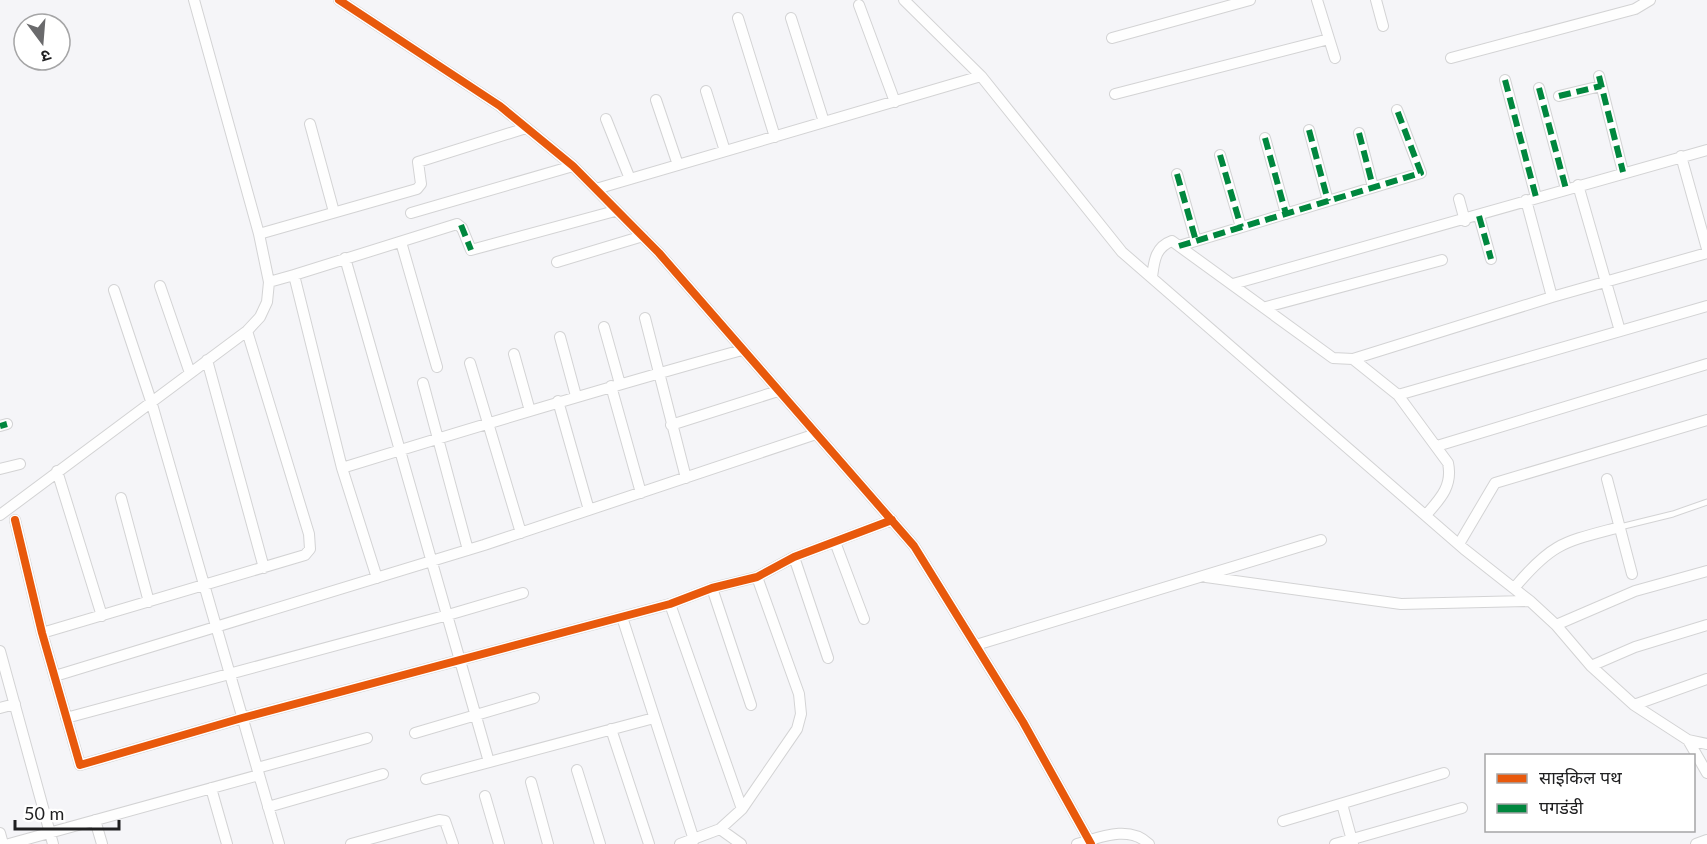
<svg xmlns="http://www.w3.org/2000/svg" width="1707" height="844" viewBox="0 0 1707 844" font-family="Lato,'Noto Sans Devanagari',sans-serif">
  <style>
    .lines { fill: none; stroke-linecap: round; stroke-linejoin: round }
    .service-casing { stroke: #d3d3d4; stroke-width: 7 }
    .minor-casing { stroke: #d3d3d4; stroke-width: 12 }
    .service { stroke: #fefefe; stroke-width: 5 }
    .minor { stroke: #fefefe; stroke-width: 10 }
    .quiet { stroke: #00873e; stroke-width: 6; stroke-dasharray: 12 6; stroke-linecap: butt }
    .cycleway-casing { stroke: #fff; stroke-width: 11 }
    .cycleway { stroke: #e8590c; stroke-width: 8 }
  </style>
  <rect width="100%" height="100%" fill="#f5f5f8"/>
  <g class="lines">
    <g class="service-casing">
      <path id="service" d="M 1620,527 L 1673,514 L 1707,502"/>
    </g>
    <g class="minor-casing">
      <path id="minor" d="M 339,0 L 500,106 L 573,166 L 659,253 L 914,546 L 1023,722 L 1091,844
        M 904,0 L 981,76 L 1122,252 L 1464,549 L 1530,601 L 1556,625 L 1591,666 L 1634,705 L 1688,740 L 1707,744
        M 1317,0 L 1335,58
        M 1376,0 L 1383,26
        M 859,5 L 895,102
        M 738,18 L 775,137
        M 791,18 L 824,122
        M 1112,38 L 1250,0
        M 1451,58 L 1635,9 L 1650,0
        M 1599,76 L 1623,172
        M 1505,80 L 1536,197
        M 1539,88 L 1566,189
        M 706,91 L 725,151
        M 1115,94 L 1329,39
        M 1559,96 L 1601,86
        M 656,100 L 678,165
        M 606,119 L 630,179
        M 310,124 L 334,212
        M 1309,130 L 1328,201
        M 1359,133 L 1373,187
        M 1265,138 L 1286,214
        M 1220,155 L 1241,227
        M 1681,156 L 1707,249
        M 1177,174 L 1196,241
        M 1578,185 L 1620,331
        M 596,189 L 981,76
        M 1459,199 L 1465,221
        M 1526,200 L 1552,297
        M 411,213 L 573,166
        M 1479,216 L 1491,259
        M 259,234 L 417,189 L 421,184 L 418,162 L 526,128
        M 401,242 L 437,367
        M 1179,246 L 1421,173 L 1397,110
        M 345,258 L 489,762
        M 557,262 L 643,236
        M 1152,277 C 1154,262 1155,247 1172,241 L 1333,358 L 1353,359 L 1398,395 L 1448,463 C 1453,486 1440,499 1426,515
        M 269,282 L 294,275
        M 1233,284 L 1707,150
        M 160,286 L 190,373
        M 114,290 L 151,401 L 279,844
        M 1266,307 L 1442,260
        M 645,318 L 686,478
        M 604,327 L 620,384
        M 560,337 L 576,396
        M 514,354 L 530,411
        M 1353,359 L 1552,297 L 1707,253
        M 207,360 L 264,568
        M 470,363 L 521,533
        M 423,383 L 468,550
        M 611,386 L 641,493
        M 1398,395 L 1707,306
        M 558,401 L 589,510
        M 671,425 L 778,391
        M 0,426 L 7,424
        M 1437,446 L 1707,364
        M 342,468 C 475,427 608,387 742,350
        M 0,469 L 20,464
        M 57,471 L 102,616
        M 1607,479 L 1632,574
        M 121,498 L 149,602
        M 0,515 L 247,331 L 260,317 L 267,302 L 269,282 L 259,234 L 194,0
        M 15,520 L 42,633 L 80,765 L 242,718 L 670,604 L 712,588 L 757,577 L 794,557 L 892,520
        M 835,542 L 864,619
        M 1459,544 L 1495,483 L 1707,420
        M 794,557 L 828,658
        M 1206,577 L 1401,604 L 1530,601
        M 377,578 L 342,468 L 294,275 L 457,224 L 462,228 L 471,250 L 615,211
        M 1515,587 C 1553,542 1564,542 1620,527
        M 712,588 L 751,705
        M 670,604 L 742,809
        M 622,617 L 694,840
        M 1556,625 L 1635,591 L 1707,571
        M 42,633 L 305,555 L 310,549 L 309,534 L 247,331
        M 976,645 L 1321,540
        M 0,651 L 53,844
        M 1591,666 L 1635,647 L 1707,625
        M 55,676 L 484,545 L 816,434
        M 1634,705 L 1707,679
        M 0,708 L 15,704
        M 66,718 L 448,615 L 523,593
        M 611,729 L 649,844
        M 415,733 L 534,698
        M 1688,740 L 1707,773
        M 257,768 L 367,738
        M 577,770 L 600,844
        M 426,779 L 654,718
        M 531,782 L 548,844
        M 211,788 L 227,844
        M 485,796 L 499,844
        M 1342,804 L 1353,844
        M 268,807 L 383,774
        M 95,820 L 102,844
        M 1283,821 L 1444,773
        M 720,829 L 741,844
        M 0,833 L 3,844
        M 9,844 L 259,775
        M 351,844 L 439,820 L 445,821 L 453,844
        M 680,844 L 720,829 L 742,809 L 797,729 L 801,714 L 799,694 L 757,577
        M 1077,844 C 1101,837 1129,825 1149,844
        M 1335,844 L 1462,808
        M 1696,844 L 1707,840"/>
    </g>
    <use href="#service" class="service"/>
    <use href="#minor" class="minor"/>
    <path class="quiet" d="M 1599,76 L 1623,172
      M 1505,80 L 1536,197
      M 1539,88 L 1566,189
      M 1559,96 L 1601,86
      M 1309,130 L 1328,201
      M 1359,133 L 1373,187
      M 1265,138 L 1286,214
      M 1220,155 L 1241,227
      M 1177,174 L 1196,241
      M 1479,216 L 1491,259
      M 461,225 L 471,250
      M 1179,246 L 1421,173 L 1397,110
      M 0,426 L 7,424"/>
    <g class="cycleway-casing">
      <path id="cycleway" d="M 339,0 L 500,106 L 573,166 L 659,253 L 914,546 L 1023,722 L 1091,844
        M 15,520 L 42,633 L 80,765 L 242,718 L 670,604 L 712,588 L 757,577 L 794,557 L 892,520"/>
    </g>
    <use href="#cycleway" class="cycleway"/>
  </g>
  <rect x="1485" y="754" width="210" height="78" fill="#ffffff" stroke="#a5a5a6" stroke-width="1.5"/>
  <rect x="1497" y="774" width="30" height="9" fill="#e8590c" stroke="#a5a5a6" stroke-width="1.5"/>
  <text x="1539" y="784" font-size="18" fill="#1f1f20">साइकिल पथ</text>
  <rect x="1497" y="804" width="30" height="9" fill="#00873e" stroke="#a5a5a6" stroke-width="1.5"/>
  <text x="1539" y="814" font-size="18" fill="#1f1f20">पगडंडी</text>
  <g transform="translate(42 42) rotate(164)"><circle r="28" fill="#ffffff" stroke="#a5a5a6" stroke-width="1.5"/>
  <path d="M0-4.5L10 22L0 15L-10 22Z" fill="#6a6a6c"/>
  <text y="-9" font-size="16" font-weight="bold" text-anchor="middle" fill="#1f1f20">उ</text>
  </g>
  <path d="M15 820v9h104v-9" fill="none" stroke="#1f1f20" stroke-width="3"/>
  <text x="24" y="820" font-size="18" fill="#1f1f20" stroke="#ffffff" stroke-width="4.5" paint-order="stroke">50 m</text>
</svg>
